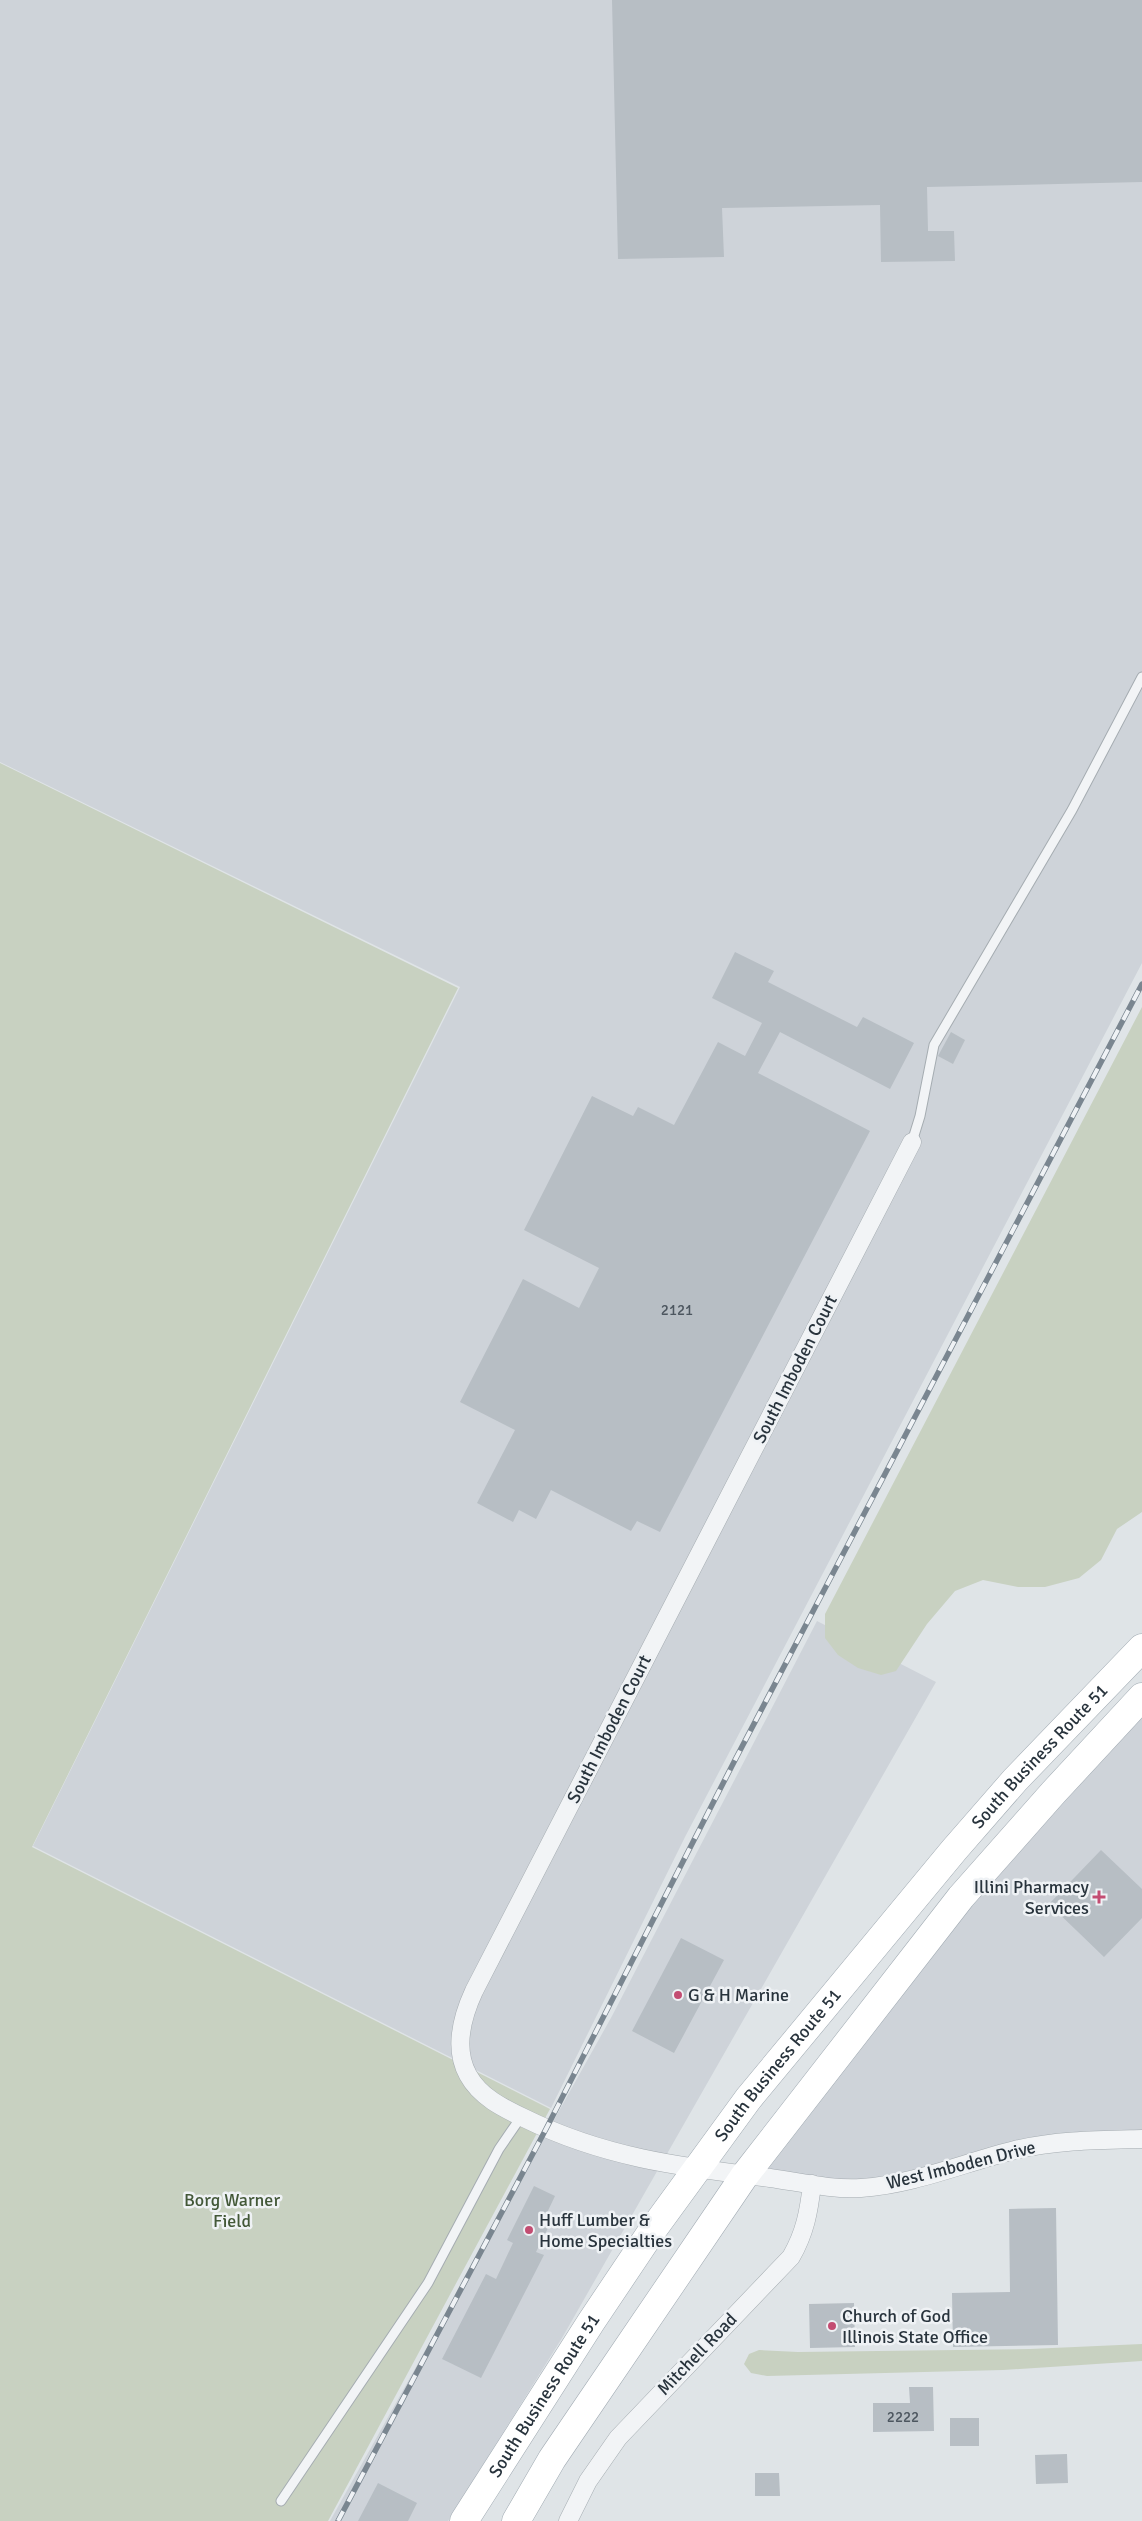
<svg xmlns="http://www.w3.org/2000/svg" width="1142" height="2521" viewBox="0 0 1142 2521" font-family="Signika,sans-serif">
  <style>
    .built { fill: #ced3d9 }
    .green { fill: #c8d1c1 }
    .building { fill: #b7bec4 }
    .lines { fill: none; stroke-linecap: round; stroke-linejoin: round }
    .lane-casing { stroke: #a5acb1; stroke-width: 11 }
    .street-casing { stroke: #a5acb1; stroke-width: 19 }
    .primary-casing { stroke: #a0aab2; stroke-width: 29 }
    .lane { stroke: #f2f4f6; stroke-width: 9 }
    .street { stroke: #f2f4f6; stroke-width: 18 }
    .primary { stroke: #fff; stroke-width: 28 }
    .rail-casing { stroke: #7a8690; stroke-width: 5.5 }
    .rail { stroke: #eff2f5; stroke-width: 4; stroke-dasharray: 11; stroke-linecap: butt }
    .poi-dot { fill: #c34d72; stroke: #eff2f5; stroke-width: 2 }
    .labels { text-anchor: middle; dominant-baseline: central; stroke-width: 5; stroke-linejoin: round; paint-order: stroke }
    .number-label { font-size: 15px; fill: #4c565f }
    .street-label { font-size: 18px; fill: #29343d; stroke: #eff2f5 }
    .poi-label { font-size: 18px; fill: #29343d; stroke: #eff2f5; text-anchor: start }
    .park-label { font-size: 18px; fill: #435838; stroke: #eff2f5 }
  </style>
  <rect width="100%" height="100%" fill="#dfe4e7"/>
  <path class="built" d="M 0,0 L 1142,0 L 1142,963 L 685,1837 L 551,2108 L 33,1846 L 460,987 L 0,762 Z
    M 817,1621 L 936,1682 L 562,2338 L 448,2521 L 330,2521 L 612,2016 Z
    M 1142,1709 L 1142,2132 L 850,2182 L 754,2171 L 958,1913 Z"/>
  <path class="green" d="M 0,763 L 458,988 L 32,1847 L 550,2109 L 328,2521 L 0,2521 Z
    M 1142,1007 L 1142,1512 L 1117,1529 L 1101,1560 L 1079,1578 L 1045,1587 L 1018,1587 L 983,1580 L 955,1591 L 927,1624 L 896,1671 L 881,1675 L 858,1668 L 838,1655 L 825,1638 L 825,1614 Z
    M 1142,2344 L 1142,2361 L 1003,2370 L 767,2376 L 751,2373 L 744,2364 L 749,2354 L 759,2350 L 798,2352 L 1030,2349 Z"/>
  <path class="building" d="M 612,0 L 1142,0 L 1142,182 L 927,187 L 928,231 L 954,231 L 955,261 L 881,262 L 880,205 L 722,208 L 724,257 L 618,259 Z
    M 735,952 L 774,971 L 768,982 L 857,1027 L 863,1017 L 914,1043 L 890,1089 L 780,1032 L 758,1073 L 870,1131 L 660,1532 L 637,1521 L 631,1531 L 551,1490 L 536,1519 L 519,1510 L 513,1522 L 477,1503 L 515,1430 L 460,1402 L 523,1279 L 579,1308 L 599,1268 L 524,1230 L 592,1096 L 633,1116 L 638,1107 L 674,1125 L 718,1042 L 745,1056 L 762,1023 L 712,998 Z
    M 951,1032 L 965,1040 L 953,1064 L 938,1056 Z
    M 1101,1850 L 1142,1889 L 1142,1918 L 1104,1957 L 1049,1904 Z
    M 681,1938 L 724,1960 L 674,2053 L 632,2031 Z
    M 534,2186 L 555,2196 L 545,2217 L 552,2220 L 536,2252 L 544,2255 L 481,2378 L 442,2359 L 486,2274 L 496,2279 L 513,2243 L 507,2240 Z
    M 1056,2208 L 1058,2345 L 953,2347 L 952,2293 L 1010,2292 L 1009,2209 Z
    M 854,2303 L 855,2347 L 810,2348 L 809,2304 Z
    M 909,2387 L 933,2387 L 934,2431 L 873,2432 L 873,2403 L 910,2403 Z
    M 950,2418 L 979,2418 L 979,2446 L 950,2446 Z
    M 1067,2454 L 1068,2483 L 1036,2484 L 1035,2455 Z
    M 755,2473 L 779,2473 L 780,2496 L 755,2496 Z
    M 378,2483 L 417,2503 L 408,2521 L 358,2521 Z"/>
  <g class="lines">
    <g class="lane-casing">
      <path id="lane" d="M 912,1142 L 920,1116 L 934,1045 L 1072,810 L 1142,677
        M 281,2501 L 428,2283 L 499,2149 L 521,2117"/>
    </g>
    <g class="street-casing">
      <path id="street" d="M 912,1142 L 474,1991 C 462,2017 453,2048 468,2075 C 480,2097 503,2108 524,2118 C 605,2158 682,2167 770,2178 C 799,2182 832,2190 861,2188 C 915,2184 963,2163 1015,2150 C 1057,2140 1100,2140 1142,2139
        M 568,2521 L 588,2481 L 618,2438 L 791,2257 C 805,2233 809,2211 812,2184"/>
    </g>
    <g class="primary-casing">
      <g id="primary">
        <path id="s1" d="M 464,2521 L 591,2322 L 654,2228 L 748,2099 L 954,1850 L 1015,1780 L 1142,1648"/>
        <path d="M 516,2521 L 552,2459 L 745,2175 L 961,1897 L 1053,1793 L 1142,1697"/>
      </g>
    </g>
    <use href="#lane" class="lane"/>
    <use href="#street" class="street"/>
    <use href="#primary" class="primary"/>
    <g class="rail-casing">
      <path id="rail" d="M 338,2521 L 546,2129 L 735,1760 L 1142,984"/>
    </g>
    <use href="#rail" class="rail"/>
  </g>
  <g class="poi-dot">
    <path d="M1096.5 1889.5h5v5h5v5h-5v5h-5v-5h-5v-5h5z"/>
    <circle cx="678" cy="1995" r="5"/>
    <circle cx="529" cy="2230" r="5"/>
    <circle cx="832" cy="2326" r="5"/>
  </g>
  <g class="labels">
    <g class="number-label">
      <text x="677" y="1310">2121</text>
      <text x="903" y="2417">2222</text>
    </g>
    <g class="street-label">
      <text transform="translate(795 1369) rotate(-63)">South Imboden Court</text>
      <text transform="translate(609 1729) rotate(-63)">South Imboden Court</text>
      <text stroke="none"><textPath href="#s1" startOffset="959">South Business Route 51</textPath></text>
      <text stroke="none"><textPath href="#s1" startOffset="554">South Business Route 51</textPath></text>
      <text transform="translate(961 2165) rotate(-14)">West Imboden Drive</text>
      <text transform="translate(697 2354) rotate(-46)">Mitchell Road</text>
      <text stroke="none"><textPath href="#s1" startOffset="149">South Business Route 51</textPath></text>
    </g>
    <g class="poi-label">
      <text x="1089" y="1887" text-anchor="end">Illini Pharmacy<tspan x="1089" dy="21">Services</tspan></text>
      <text x="688" y="1995">G &amp; H Marine</text>
      <text x="539" y="2220">Huff Lumber &amp;<tspan x="539" dy="21">Home Specialties</tspan></text>
      <text x="842" y="2316">Church of God<tspan x="842" dy="21">Illinois State Office</tspan></text>
    </g>
    <g class="park-label">
      <text x="232" y="2200">Borg Warner<tspan x="232" dy="21">Field</tspan></text>
    </g>
  </g>
</svg>
